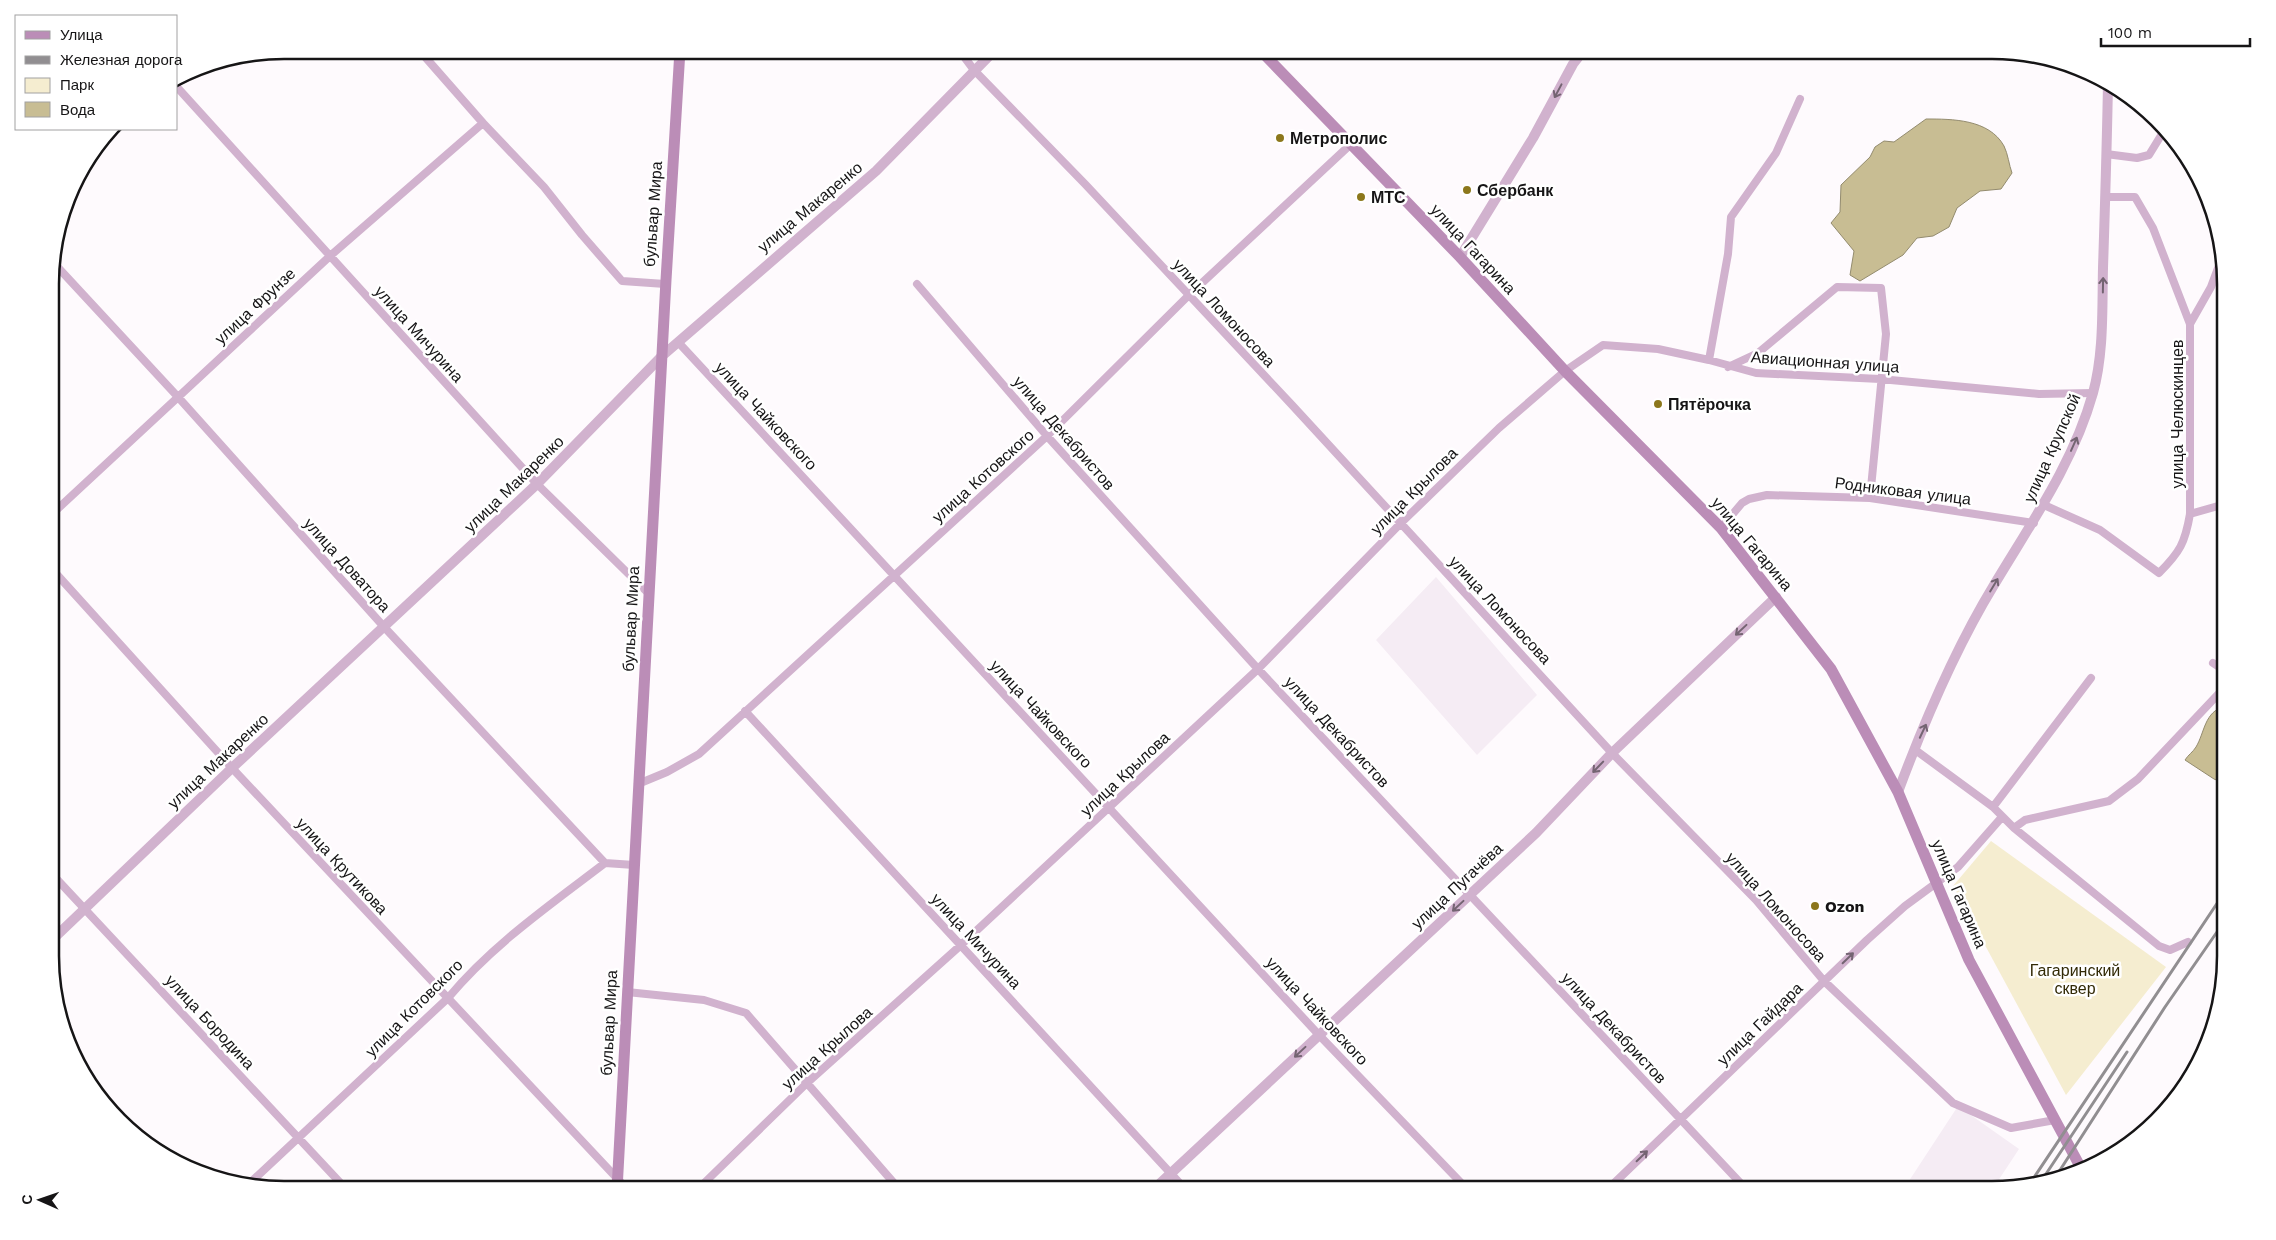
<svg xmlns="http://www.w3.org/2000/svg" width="2276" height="1240" viewBox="0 0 2276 1240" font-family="'Work Sans',sans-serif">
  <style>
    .built { fill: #f5ecf4 }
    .green { fill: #f5edd0 }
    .water { fill: #c8bd93; stroke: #938b6e }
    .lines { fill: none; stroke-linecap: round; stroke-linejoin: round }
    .minor { stroke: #d1b2ce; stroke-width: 8 }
    .tertiary { stroke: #d1b2ce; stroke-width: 10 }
    .secondary { stroke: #bb8db7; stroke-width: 11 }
    .rail { stroke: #918e91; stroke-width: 3 }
    .oneway { stroke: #746472 }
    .poi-dot { fill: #8c771c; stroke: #fff; stroke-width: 2 }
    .labels { text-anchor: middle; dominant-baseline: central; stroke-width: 5; stroke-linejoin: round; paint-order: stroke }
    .poi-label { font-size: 16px; font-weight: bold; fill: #161516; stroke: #fff; text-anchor: start }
    .street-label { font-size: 16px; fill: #161516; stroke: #fff }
    .park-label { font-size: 16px; fill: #322a06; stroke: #fff }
    .rim { fill: none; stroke: #161516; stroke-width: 2.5 }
  </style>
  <rect width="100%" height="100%" fill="#fefafd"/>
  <path class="built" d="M 1436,577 L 1537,695 L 1477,755 L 1376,640 Z
    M 1958,1106 L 2019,1149 L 1992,1190 L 1903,1190 Z"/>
  <path class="green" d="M 1991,841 L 2166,967 L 2066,1095 L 1953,886 Z"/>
  <path class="water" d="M 1926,119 C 1952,119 1989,119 2004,146 C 2008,154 2009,165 2012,173 L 2001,189 L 1980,191 L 1957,208 L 1949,227 L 1933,236 L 1917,238 L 1903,255 L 1860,281 L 1850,275 L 1854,251 L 1831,223 L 1840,212 L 1841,185 L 1870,157 L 1875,147 L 1884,141 L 1894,142 Z
    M 2225,706 L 2226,784 L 2214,779 L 2185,760 C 2188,755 2193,752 2196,747 C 2205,732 2204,712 2225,706 Z"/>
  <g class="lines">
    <path class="minor" d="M 419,50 L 483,123 L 544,187 L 582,235 L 622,281 L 665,284
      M 959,50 L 974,70 L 1085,184 L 1292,405 L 1612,753 L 1756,900 L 1824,981 L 1953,1103 L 2011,1128 L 2055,1120
      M 176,86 L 537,484 L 648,593
      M 2106,154 L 2137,158 L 2149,155 L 2165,129
      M 2105,197 L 2135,197 L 2153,228 L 2190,324
      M 52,261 L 178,397 L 385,628 L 605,863 L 634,865
      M 917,284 L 1047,436 L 1258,669 L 1747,1190
      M 678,342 L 1319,1035 L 1468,1190
      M 1709,360 L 1728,254 L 1731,217 L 1776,153 L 1800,99
      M 1728,367 L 1758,353 L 1837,287 L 1881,288 L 1886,334 L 1870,498
      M 2044,505 L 2100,530 L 2159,573 C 2180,552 2185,543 2190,514 L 2190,324 L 2211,287 L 2224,252
      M 2190,514 L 2225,504
      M 51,515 L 330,256 L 483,123
      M 1721,528 L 1742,503 L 1749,499 L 1767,495 L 1870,498 L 2034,523
      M 51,568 L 232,768 L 628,1190
      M 2213,663 L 2225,671
      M 745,711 L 1186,1190
      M 1914,749 L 1993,807 L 2014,828 L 2159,946 L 2170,950 L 2188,942
      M 638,784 L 667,772 L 699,754 L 1047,436 L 1188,296 L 1351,144
      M 1993,807 L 2091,678
      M 2014,828 L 2025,820 L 2109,801 L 2138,779 L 2225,687
      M 52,874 L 347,1190
      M 627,992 L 704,1000 L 746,1013 L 900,1190
      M 251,1182 L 448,998 C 492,945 550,905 605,863
      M 697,1190 L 807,1083 L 961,945 L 1258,669 L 1400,524 L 1499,428 L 1565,371 L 1603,345 L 1658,349 L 1709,360 L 1756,373 L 1880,379 L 2039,394 L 2093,393
      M 1607,1190 L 1867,940 L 1905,906 L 1958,867 L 2002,817"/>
    <path class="tertiary" d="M 1460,257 L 1533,138 L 1573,64 L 1584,50
      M 1898,792 C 1924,722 1955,649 1994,585 C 2031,523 2073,464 2093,393 C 2104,353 2102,309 2103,268 C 2105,206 2107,144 2108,82
      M 52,940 L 232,768 L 537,484 L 662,356 L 876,171 L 995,50
      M 1153,1190 L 1536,833 L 1612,753 L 1776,597"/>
    <path class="secondary" d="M 1260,50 L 1460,257 L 1565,371 L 1721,528 L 1831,669 L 1898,792 L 1969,960 L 2082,1170
      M 617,1190 L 666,280 L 680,50"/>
    <path class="rail" d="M 2053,1181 L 2165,1007 L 2226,919
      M 2040,1183 L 2127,1052
      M 2029,1185 L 2226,890"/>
  </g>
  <defs><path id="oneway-shaft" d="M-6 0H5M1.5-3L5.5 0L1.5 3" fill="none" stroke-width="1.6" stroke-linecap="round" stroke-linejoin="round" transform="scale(1.25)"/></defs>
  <g class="oneway">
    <use href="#oneway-shaft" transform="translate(1558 91) rotate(118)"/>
    <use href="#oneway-shaft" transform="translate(2103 285) rotate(-89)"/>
    <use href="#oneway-shaft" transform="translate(2074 444) rotate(-66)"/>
    <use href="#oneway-shaft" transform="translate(1994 585) rotate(-59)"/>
    <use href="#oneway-shaft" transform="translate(1741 630) rotate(137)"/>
    <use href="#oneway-shaft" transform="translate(1923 731) rotate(-65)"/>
    <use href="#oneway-shaft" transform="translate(1598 767) rotate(134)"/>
    <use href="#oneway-shaft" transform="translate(1458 906) rotate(137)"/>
    <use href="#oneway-shaft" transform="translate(1848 958) rotate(-44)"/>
    <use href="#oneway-shaft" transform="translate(1300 1052) rotate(137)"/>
    <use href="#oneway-shaft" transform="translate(1642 1156) rotate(-44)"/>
  </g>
  <g class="poi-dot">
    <circle cx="1280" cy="138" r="5"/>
    <circle cx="1467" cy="190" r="5"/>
    <circle cx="1361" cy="197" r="5"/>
    <circle cx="1658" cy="404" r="5"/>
    <circle cx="1815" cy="906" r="5"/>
  </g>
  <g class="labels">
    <g class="poi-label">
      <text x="1290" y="138">Метрополис</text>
      <text x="1477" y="190">Сбербанк</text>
      <text x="1371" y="197">МТС</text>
      <text x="1668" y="404">Пятёрочка</text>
      <text x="1825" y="906">Ozon</text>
    </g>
    <g class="street-label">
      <text transform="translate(810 207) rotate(-40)">улица Макаренко</text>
      <text transform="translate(653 214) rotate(-86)">бульвар Мира</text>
      <text transform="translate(1473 249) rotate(47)">улица Гагарина</text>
      <text transform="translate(255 306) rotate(-43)">улица Фрунзе</text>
      <text transform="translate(1224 313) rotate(47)">улица Ломоносова</text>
      <text transform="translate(419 334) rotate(48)">улица Мичурина</text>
      <text transform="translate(1825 362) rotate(4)">Авиационная улица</text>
      <text transform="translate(2177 414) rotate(-90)">улица Челюскинцев</text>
      <text transform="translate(766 416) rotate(47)">улица Чайковского</text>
      <text transform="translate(1064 433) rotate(49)">улица Декабристов</text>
      <text transform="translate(2052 448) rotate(-66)">улица Крупской</text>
      <text transform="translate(983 476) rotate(-42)">улица Котовского</text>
      <text transform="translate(514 484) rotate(-44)">улица Макаренко</text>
      <text transform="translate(1414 491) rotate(-45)">улица Крылова</text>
      <text transform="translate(1903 491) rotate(7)">Родниковая улица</text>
      <text transform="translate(1752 544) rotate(50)">улица Гагарина</text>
      <text transform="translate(347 565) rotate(48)">улица Доватора</text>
      <text transform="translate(1500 610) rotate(47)">улица Ломоносова</text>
      <text transform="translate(631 619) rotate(-87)">бульвар Мира</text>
      <text transform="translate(1041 714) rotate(47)">улица Чайковского</text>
      <text transform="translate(1337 732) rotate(47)">улица Декабристов</text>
      <text transform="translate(218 761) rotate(-43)">улица Макаренко</text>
      <text transform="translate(1125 774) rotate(-43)">улица Крылова</text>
      <text transform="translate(342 866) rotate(47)">улица Крутикова</text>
      <text transform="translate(1457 886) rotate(-43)">улица Пугачёва</text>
      <text transform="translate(1959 894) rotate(67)">улица Гагарина</text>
      <text transform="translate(1776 907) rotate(48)">улица Ломоносова</text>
      <text transform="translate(976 941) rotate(47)">улица Мичурина</text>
      <text transform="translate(414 1008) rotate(-45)">улица Котовского</text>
      <text transform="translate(1317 1011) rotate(47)">улица Чайковского</text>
      <text transform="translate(210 1022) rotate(47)">улица Бородина</text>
      <text transform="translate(609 1023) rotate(-87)">бульвар Мира</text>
      <text transform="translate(1760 1024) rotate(-44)">улица Гайдара</text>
      <text transform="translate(1614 1028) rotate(47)">улица Декабристов</text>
      <text transform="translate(827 1048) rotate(-42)">улица Крылова</text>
    </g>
    <g class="park-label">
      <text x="2075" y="970">Гагаринский<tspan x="2075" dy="18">сквер</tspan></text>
    </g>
  </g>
  <path d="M0 0H2276V1240H0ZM284 59H1992A225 225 0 0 1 2217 284V956A225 225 0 0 1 1992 1181H284A225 225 0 0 1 59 956V284A225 225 0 0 1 284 59Z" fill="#fff" fill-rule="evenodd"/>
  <path class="rim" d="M284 59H1992A225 225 0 0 1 2217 284V956A225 225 0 0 1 1992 1181H284A225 225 0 0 1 59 956V284A225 225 0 0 1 284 59Z"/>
  <rect x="15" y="15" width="162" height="115" fill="#ffffff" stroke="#a2a1a2"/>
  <rect x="25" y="31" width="25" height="8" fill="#bb8db7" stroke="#a2a1a2"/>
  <text x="60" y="40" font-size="15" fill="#161516">Улица</text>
  <rect x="25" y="56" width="25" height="8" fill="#918e91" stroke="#a2a1a2"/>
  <text x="60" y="65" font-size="15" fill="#161516">Железная дорога</text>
  <rect x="25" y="78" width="25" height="15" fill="#f5edd0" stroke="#a2a1a2"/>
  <text x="60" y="90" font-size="15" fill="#161516">Парк</text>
  <rect x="25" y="102" width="25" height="15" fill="#c8bd93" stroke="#a2a1a2"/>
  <text x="60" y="115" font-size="15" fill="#161516">Вода</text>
  <g transform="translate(40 1200) rotate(272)" stroke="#ffffff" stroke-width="4" paint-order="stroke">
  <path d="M0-4L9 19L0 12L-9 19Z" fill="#161516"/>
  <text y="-8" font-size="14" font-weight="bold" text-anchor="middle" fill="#161516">С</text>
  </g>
  <path d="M2101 38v8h149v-8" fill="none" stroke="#161516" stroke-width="2.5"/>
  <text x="2108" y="38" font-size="15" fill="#161516" stroke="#ffffff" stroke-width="4" paint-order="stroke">100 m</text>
</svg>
